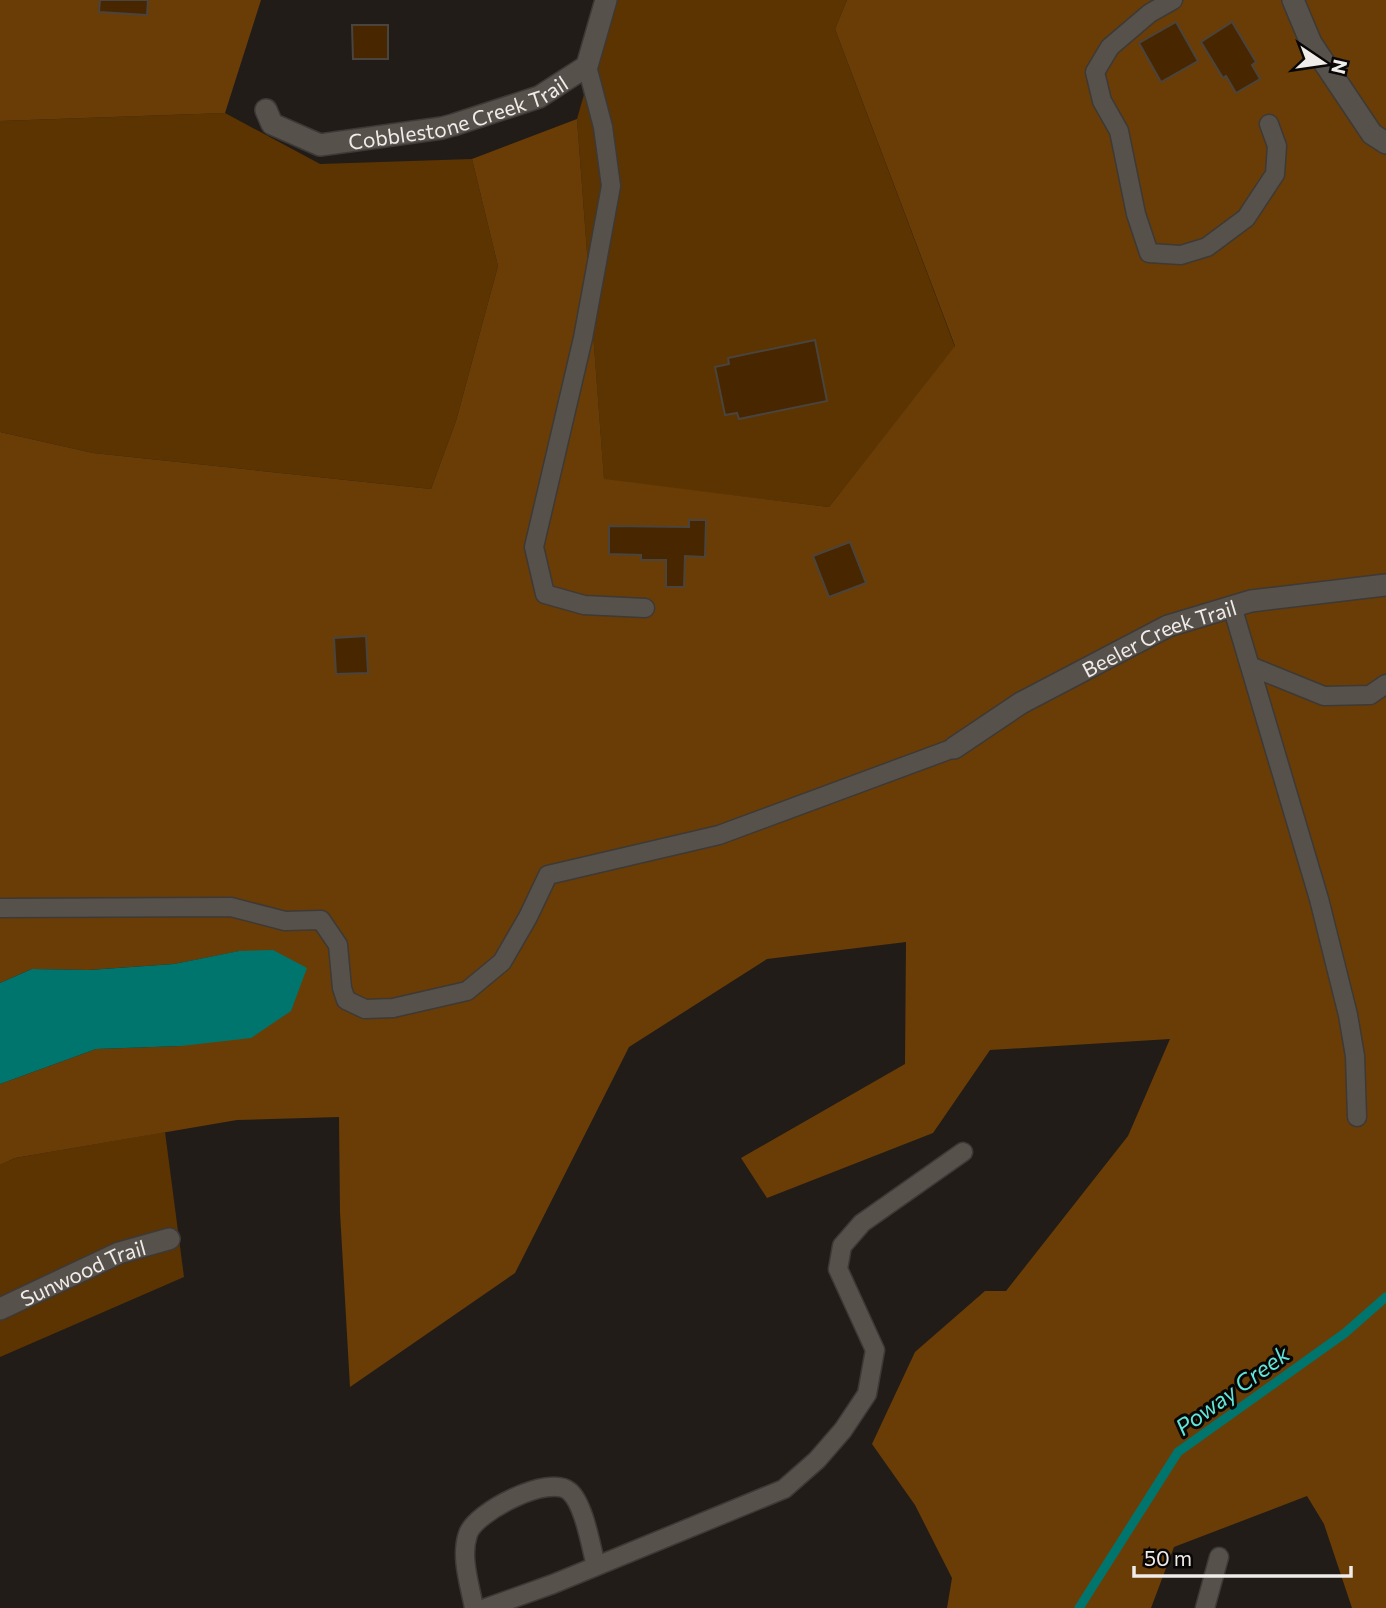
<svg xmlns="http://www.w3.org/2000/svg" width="1386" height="1608" viewBox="0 0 1386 1608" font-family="Commissioner,sans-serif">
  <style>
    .green { fill: #5c3402 }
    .forest { fill: #6a3d06 }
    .water { fill: #00756e }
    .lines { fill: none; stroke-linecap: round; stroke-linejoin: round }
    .stream { stroke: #00756e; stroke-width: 9 }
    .building { fill: #482600; stroke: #49443e; stroke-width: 2 }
    .lane-casing { stroke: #3d3936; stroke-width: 21 }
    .street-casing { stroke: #3d3936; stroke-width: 24 }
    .lane { stroke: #57514b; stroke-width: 18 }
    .street { stroke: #57514b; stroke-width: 21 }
    .labels { text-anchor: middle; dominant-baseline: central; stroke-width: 6; stroke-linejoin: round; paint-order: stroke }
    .street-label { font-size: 21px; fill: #f0ece9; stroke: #090706 }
    .water-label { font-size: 23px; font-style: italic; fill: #60e7da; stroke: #090706 }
  </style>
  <rect width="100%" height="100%" fill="#221c18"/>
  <path class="green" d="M 611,0 L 847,0 L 835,29 L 955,347 L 829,507 L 604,480 L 577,119 Z
    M 225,113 L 320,164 L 472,159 L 498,266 L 456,421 L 431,489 L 93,453 L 0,432 L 0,121 Z
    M 165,1132 L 184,1277 L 0,1357 L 0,1165 L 15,1158 Z"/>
  <path class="forest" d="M 0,0 L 261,0 L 225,113 L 0,121 Z
    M 847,0 L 1386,0 L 1386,1608 L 1352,1608 L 1324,1524 L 1307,1496 L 1174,1547 L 1151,1608 L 947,1608 L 952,1578 L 915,1505 L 872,1444 L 915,1352 L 985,1291 L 1006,1291 L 1128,1136 L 1170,1039 L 990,1050 L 933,1133 L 767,1198 L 741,1158 L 905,1064 L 906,942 L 767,959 L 629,1047 L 515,1273 L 350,1387 L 340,1212 L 339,1117 L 237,1120 L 15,1158 L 0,1165 L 0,1084 L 96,1049 L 181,1046 L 240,951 L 174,964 L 88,970 L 32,969 L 0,983 L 0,432 L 93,453 L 431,489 L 456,421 L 498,266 L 472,159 L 577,119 L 604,479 L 829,507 L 955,346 L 835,29 Z"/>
  <path class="water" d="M 273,950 L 307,968 L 291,1011 L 251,1038 L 181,1046 L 96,1049 L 0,1084 L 0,983 L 32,969 L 89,970 L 174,964 L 239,951 Z"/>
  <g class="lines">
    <path class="stream" d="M 1079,1608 L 1178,1452 L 1345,1333 L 1386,1297"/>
  </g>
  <path class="building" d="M 100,0 L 148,0 L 147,15 L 99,12 Z
    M 1176,22 L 1198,61 L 1161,82 L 1139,43 Z
    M 1232,22 L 1256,62 L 1252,65 L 1260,79 L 1236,93 L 1226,76 L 1223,78 L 1201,42 Z
    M 352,25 L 388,25 L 388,59 L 353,59 Z
    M 815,340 L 827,401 L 739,419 L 737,413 L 725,415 L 715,367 L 729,364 L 728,358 Z
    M 689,520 L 706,520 L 705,557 L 685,556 L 684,587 L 666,587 L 666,560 L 641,560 L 641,555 L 609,554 L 609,526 L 689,527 Z
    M 850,542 L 866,583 L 829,597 L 813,556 Z
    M 366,636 L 368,673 L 336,674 L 334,638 Z"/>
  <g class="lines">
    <g class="lane-casing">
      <path id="lane" d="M 1173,0 L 1150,13 L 1110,47 L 1095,72 L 1102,101 L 1119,131 L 1136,214 L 1149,253 L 1181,255 L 1207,247 L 1246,218 L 1275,174 L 1277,146 L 1269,124
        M 587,66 L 603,127 L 611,186 L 583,338 L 534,547 L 545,594 L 584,605 L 645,608
        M 1232,606 L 1319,899 L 1348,1015 L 1355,1056 L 1357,1117
        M 1250,666 L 1324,696 L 1370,695 L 1386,684
        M 0,908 L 231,907 L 285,921 L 321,920 L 338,945 L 342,988 L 346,1000 L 365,1009 L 393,1008 L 467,991 L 502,962 L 528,917 L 548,875 L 719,835 L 954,748
        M 474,1608 C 470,1585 460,1557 468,1534 C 475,1512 549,1474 569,1491 C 584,1503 591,1547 596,1566
        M 486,1608 L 553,1584 L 784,1489 L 817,1460 L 843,1430 L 867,1394 L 875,1350 L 838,1269 L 842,1246 L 862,1223 L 963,1152
        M 1205,1608 L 1219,1557"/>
    </g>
    <g class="street-casing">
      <g id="street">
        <path d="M 1293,0 L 1311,43 L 1372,134 L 1386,143"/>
        <path id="s1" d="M 266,110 L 272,124 L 320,145 L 442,128 L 453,125 L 539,97 L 587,66 L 606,0"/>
        <path id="s2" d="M 954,748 L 1021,703 L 1168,626 L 1251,601 L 1386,585"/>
        <path id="s3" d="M 0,1309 L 119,1253 L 169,1239"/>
      </g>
    </g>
    <use href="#lane" class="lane"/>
    <use href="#street" class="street"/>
  </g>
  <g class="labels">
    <g class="street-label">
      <text stroke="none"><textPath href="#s1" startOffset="210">Cobblestone Creek Trail</textPath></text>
      <text stroke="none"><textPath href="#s2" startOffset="234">Beeler Creek Trail</textPath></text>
      <text stroke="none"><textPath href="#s3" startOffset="91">Sunwood Trail</textPath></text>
    </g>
    <g class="water-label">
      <text transform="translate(1232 1390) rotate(-36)">Poway Creek</text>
    </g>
  </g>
  <g transform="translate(1323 63) rotate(103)" stroke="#090706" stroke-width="5" paint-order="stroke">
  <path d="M0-5L12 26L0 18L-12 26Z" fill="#f0ece9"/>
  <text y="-10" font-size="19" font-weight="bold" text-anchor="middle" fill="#f0ece9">N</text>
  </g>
  <path d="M1134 1566v10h217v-10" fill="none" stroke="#f0ece9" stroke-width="3.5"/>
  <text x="1144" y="1566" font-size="21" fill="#f0ece9" stroke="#090706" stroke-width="5" paint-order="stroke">50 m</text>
</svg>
